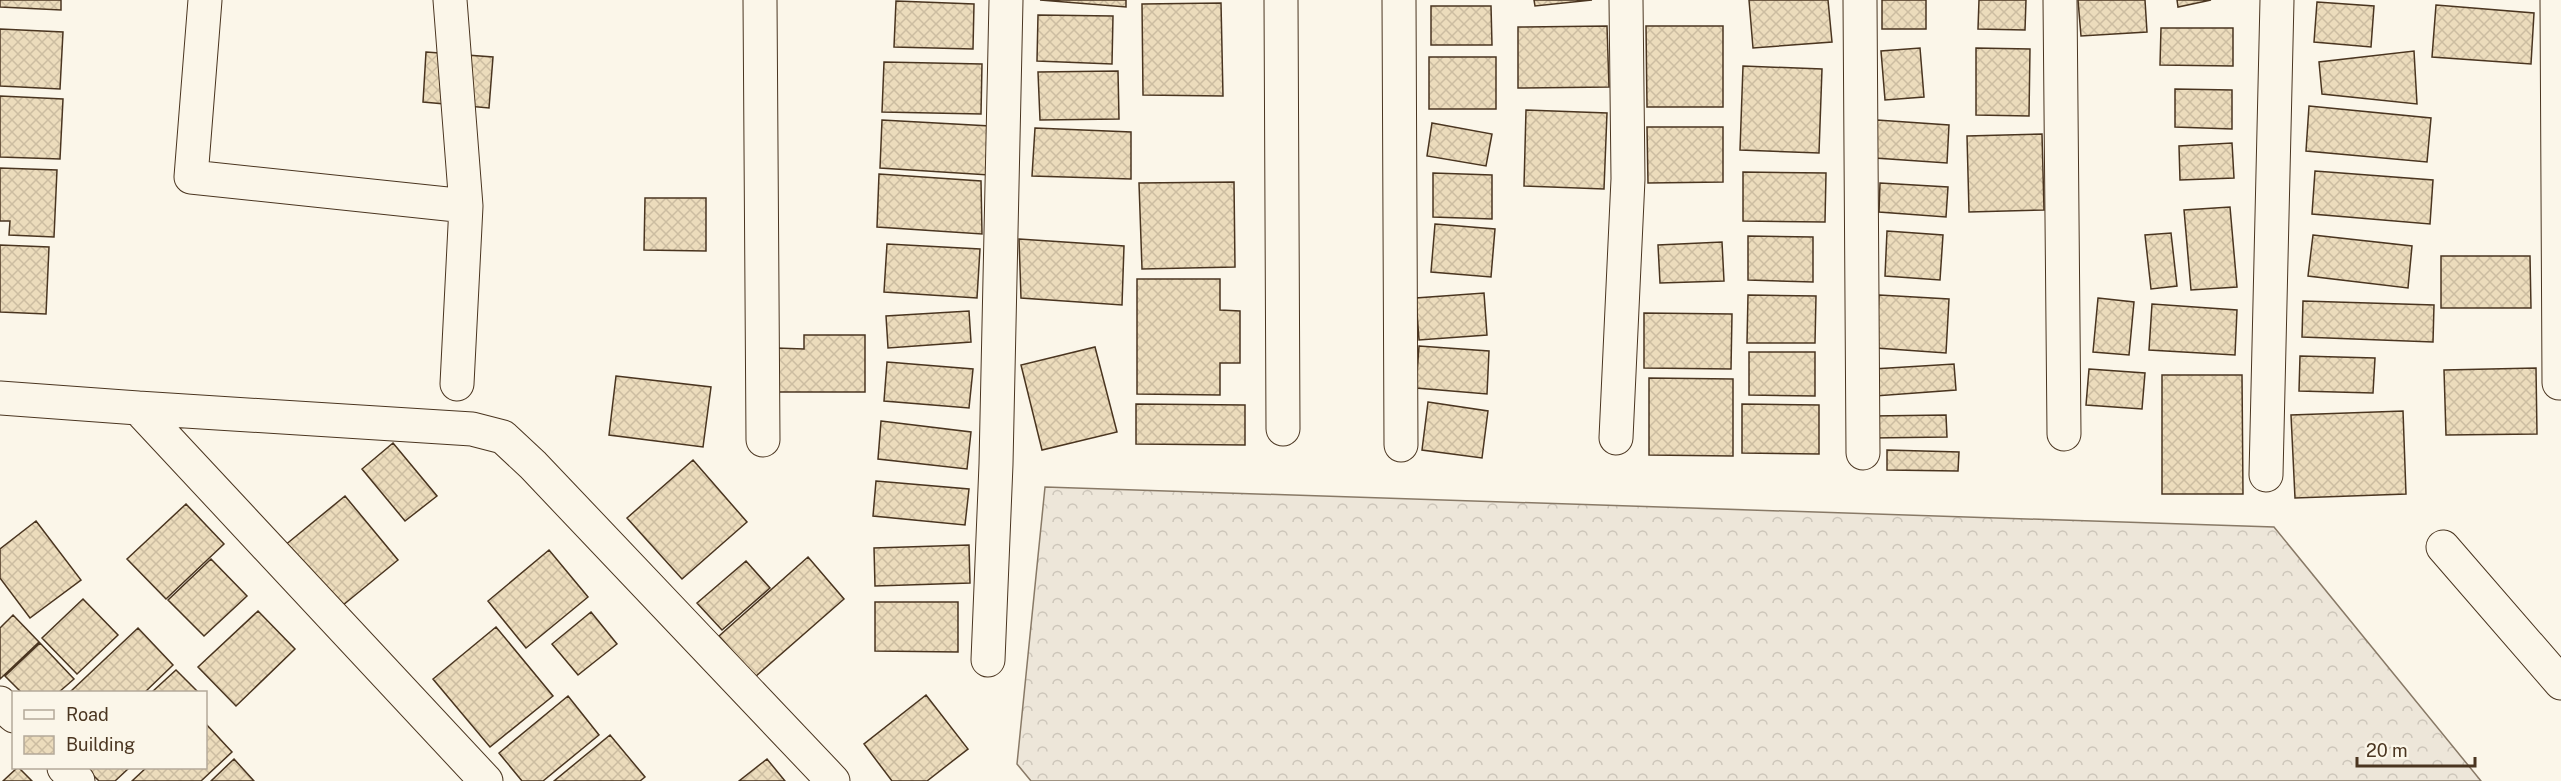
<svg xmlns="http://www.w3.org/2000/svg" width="2561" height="781" viewBox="0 0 2561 781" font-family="'Public Sans',sans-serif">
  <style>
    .forest { fill: url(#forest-crowns); stroke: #887966; stroke-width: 1.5 }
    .building { fill: url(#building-cross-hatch); stroke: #4a3520; stroke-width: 1.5 }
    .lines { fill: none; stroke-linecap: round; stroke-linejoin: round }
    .minor-casing { stroke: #4a3520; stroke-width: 35 }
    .minor { stroke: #fbf6e9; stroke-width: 33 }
  </style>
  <defs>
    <pattern id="forest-crowns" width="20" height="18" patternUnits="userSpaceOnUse" patternTransform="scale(1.5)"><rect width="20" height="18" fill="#ede6d9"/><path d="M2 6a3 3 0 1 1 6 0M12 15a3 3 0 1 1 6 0" fill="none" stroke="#cdc6ba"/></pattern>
    <pattern id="building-cross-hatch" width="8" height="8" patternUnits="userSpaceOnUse" patternTransform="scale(1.5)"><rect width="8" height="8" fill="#ecdcbc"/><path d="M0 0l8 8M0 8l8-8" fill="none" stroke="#ccbda1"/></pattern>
  </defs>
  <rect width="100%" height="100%" fill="#fbf6e9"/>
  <path class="forest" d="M 1045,487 L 2274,527 L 2481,781 L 1031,781 L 1017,764 Z"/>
  <path class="building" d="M 0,0 L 61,0 L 61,10 L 0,7 Z
    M 1040,0 L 1126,0 L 1126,7 Z
    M 1534,0 L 1592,0 L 1535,6 Z
    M 1749,0 L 1828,0 L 1832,42 L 1753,48 Z
    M 1882,0 L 1926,0 L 1926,29 L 1882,29 Z
    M 1979,0 L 2026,0 L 2025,30 L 1978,29 Z
    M 2078,0 L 2145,0 L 2147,32 L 2081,36 Z
    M 2177,0 L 2211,0 L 2178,7 Z
    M 896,1 L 974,4 L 973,49 L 894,47 Z
    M 2317,2 L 2374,6 L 2371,47 L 2314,42 Z
    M 1221,3 L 1223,96 L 1143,95 L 1142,4 Z
    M 2436,5 L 2534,13 L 2531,64 L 2432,57 Z
    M 1431,6 L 1491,6 L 1492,45 L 1431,45 Z
    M 1038,15 L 1113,16 L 1112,64 L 1037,61 Z
    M 1607,26 L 1609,87 L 1518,88 L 1518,27 Z
    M 1646,26 L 1723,26 L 1723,107 L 1647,107 Z
    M 2161,28 L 2233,28 L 2233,66 L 2160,65 Z
    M 0,29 L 63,32 L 60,89 L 0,86 Z
    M 1920,48 L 1924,97 L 1885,100 L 1881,51 Z
    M 1976,48 L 2030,49 L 2029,116 L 1976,115 Z
    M 2414,51 L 2417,104 L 2322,94 L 2319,62 Z
    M 426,52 L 493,57 L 489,108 L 423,102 Z
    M 1429,57 L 1496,57 L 1496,109 L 1429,109 Z
    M 884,62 L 982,64 L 981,114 L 882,112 Z
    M 1743,66 L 1822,69 L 1819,153 L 1740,150 Z
    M 1118,71 L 1119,119 L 1040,120 L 1038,72 Z
    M 2175,89 L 2232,90 L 2232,129 L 2175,127 Z
    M 0,96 L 63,99 L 60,159 L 0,157 Z
    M 2309,106 L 2431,118 L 2427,162 L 2306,151 Z
    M 1526,110 L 1607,113 L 1604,189 L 1524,186 Z
    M 882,120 L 990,126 L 989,175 L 880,168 Z
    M 1877,120 L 1949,125 L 1947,163 L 1875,158 Z
    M 1432,123 L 1492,134 L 1486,166 L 1427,156 Z
    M 1647,127 L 1723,127 L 1723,182 L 1648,183 Z
    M 1035,128 L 1131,132 L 1131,179 L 1032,176 Z
    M 2042,134 L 2044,210 L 1969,212 L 1967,136 Z
    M 2232,143 L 2234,178 L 2180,180 L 2179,146 Z
    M 0,168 L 57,170 L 54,237 L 9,235 L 10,221 L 0,221 Z
    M 2315,171 L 2433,180 L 2430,224 L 2312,214 Z
    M 1743,172 L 1826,173 L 1825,222 L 1743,221 Z
    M 1433,173 L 1492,175 L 1492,219 L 1433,217 Z
    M 879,174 L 981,181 L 982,234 L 877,227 Z
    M 1234,182 L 1235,267 L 1142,269 L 1139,183 Z
    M 1880,183 L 1948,187 L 1946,217 L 1879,212 Z
    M 645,198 L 706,198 L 706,251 L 644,250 Z
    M 2230,207 L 2237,287 L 2191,290 L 2184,210 Z
    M 1435,224 L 1495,229 L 1491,277 L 1431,272 Z
    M 1887,231 L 1943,235 L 1940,280 L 1885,276 Z
    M 2171,233 L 2177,286 L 2151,289 L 2145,235 Z
    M 2313,235 L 2412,246 L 2408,288 L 2308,276 Z
    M 1748,236 L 1813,237 L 1813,282 L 1748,280 Z
    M 1019,239 L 1124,246 L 1122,305 L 1021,298 Z
    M 1722,242 L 1724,281 L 1660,283 L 1658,245 Z
    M 887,244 L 980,249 L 977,298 L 884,292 Z
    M 0,245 L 49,247 L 46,314 L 0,312 Z
    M 2441,256 L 2530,256 L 2531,308 L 2441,308 Z
    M 1137,279 L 1220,279 L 1220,310 L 1240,311 L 1240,363 L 1220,363 L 1220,395 L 1137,394 Z
    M 1484,293 L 1487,335 L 1419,340 L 1416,298 Z
    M 1748,295 L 1816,296 L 1815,343 L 1747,343 Z
    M 1879,295 L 1949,299 L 1946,353 L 1876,348 Z
    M 2098,298 L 2134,302 L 2129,355 L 2093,352 Z
    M 2303,301 L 2434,305 L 2433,342 L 2302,337 Z
    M 2152,304 L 2237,310 L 2235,355 L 2149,350 Z
    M 969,311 L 971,342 L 888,348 L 886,316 Z
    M 1644,313 L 1732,314 L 1731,369 L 1644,368 Z
    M 804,335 L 865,335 L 865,392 L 777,392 L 777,348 L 804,349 Z
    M 1419,346 L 1489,351 L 1487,394 L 1416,388 Z
    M 1095,347 L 1117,432 L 1042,450 L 1021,365 Z
    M 1749,352 L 1815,352 L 1815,396 L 1749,395 Z
    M 2300,356 L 2375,358 L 2373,393 L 2299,391 Z
    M 887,362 L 973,369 L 969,408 L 884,401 Z
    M 1954,364 L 1956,390 L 1875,396 L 1873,369 Z
    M 2536,368 L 2537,434 L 2446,435 L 2444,370 Z
    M 2089,369 L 2145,373 L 2142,409 L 2086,405 Z
    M 2162,375 L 2242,375 L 2243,494 L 2162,494 Z
    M 616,376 L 711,387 L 703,447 L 609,435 Z
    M 1649,378 L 1733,379 L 1733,456 L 1649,455 Z
    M 1428,402 L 1488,411 L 1482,458 L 1422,450 Z
    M 1136,404 L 1245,405 L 1245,445 L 1136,444 Z
    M 1742,404 L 1819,405 L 1819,454 L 1742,453 Z
    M 2403,411 L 2406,494 L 2295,498 L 2291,415 Z
    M 1946,415 L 1947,437 L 1872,438 L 1872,416 Z
    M 881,421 L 971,432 L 967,469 L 878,459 Z
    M 393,443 L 437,496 L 405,521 L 362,469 Z
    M 1887,450 L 1959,452 L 1958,471 L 1887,470 Z
    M 693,460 L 747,522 L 682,579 L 627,518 Z
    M 876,481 L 969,489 L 965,525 L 873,516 Z
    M 345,496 L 398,560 L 337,610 L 284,546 Z
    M 186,504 L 224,544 L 166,599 L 127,559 Z
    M 36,521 L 81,580 L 30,618 L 0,578 L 0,549 Z
    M 969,545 L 970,583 L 875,586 L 874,548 Z
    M 549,550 L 588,597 L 526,648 L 488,601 Z
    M 808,557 L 844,599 L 755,677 L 719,636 Z
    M 211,559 L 247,596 L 204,636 L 168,600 Z
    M 746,561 L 770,588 L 722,630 L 697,603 Z
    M 83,599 L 118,635 L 77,674 L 42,638 Z
    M 875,602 L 958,602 L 958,652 L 875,651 Z
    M 258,611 L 295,649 L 236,706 L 198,667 Z
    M 591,612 L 617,644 L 578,675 L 552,644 Z
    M 13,615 L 39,642 L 0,679 L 0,628 Z
    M 496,627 L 553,696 L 490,747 L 433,679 Z
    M 138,628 L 173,665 L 145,692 L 70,692 Z
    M 40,643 L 74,679 L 59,692 L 21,692 L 5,676 Z
    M 176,670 L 198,692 L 152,692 Z
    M 926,695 L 968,749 L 927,781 L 892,781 L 864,744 Z
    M 568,696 L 599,735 L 543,781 L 522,781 L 499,753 Z
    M 206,724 L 232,752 L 201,781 L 132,781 L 146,768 L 206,768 Z
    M 610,735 L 645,777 L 640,781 L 554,781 Z
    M 234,759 L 254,781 L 211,781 Z
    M 767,759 L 785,781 L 739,781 Z
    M 17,768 L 19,768 L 32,781 L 3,781 Z
    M 86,768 L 129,768 L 115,781 L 99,781 Z"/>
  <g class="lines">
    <g class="minor-casing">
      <path id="minor" d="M 205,0 L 191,177 L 466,206
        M 450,0 L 466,206 L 457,384
        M 760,0 L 763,440
        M 1281,0 L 1283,429
        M 1399,0 L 1401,445
        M 1860,0 L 1863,453
        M 2060,0 L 2064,434
        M 2557,0 L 2559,383
        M 0,398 L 138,408 L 486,781
        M 138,408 L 472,429 L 503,437 L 533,465 L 833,781
        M 1616,438 L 1628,179 L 1626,0
        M 2266,475 L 2277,0
        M 2443,547 L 2561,683
        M 988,660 L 996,464 L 1006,0
        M 0,703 L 14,716
        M 64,768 L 78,781"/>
    </g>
    <use href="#minor" class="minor"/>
  </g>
  <rect x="12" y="691" width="195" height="78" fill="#fbf6e9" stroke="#b4a999" stroke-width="1.5"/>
  <rect x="24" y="710" width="30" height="9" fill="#fbf6e9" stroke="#b4a999" stroke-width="1.5"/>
  <text x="66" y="721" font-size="18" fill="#4a3520">Road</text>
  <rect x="24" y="736" width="30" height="18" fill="url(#building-cross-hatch)" stroke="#b4a999" stroke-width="1.5"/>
  <text x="66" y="751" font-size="18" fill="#4a3520">Building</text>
  <path d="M2357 757v9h118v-9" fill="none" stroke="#4a3520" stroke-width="3"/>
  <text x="2366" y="757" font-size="18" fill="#4a3520" stroke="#fbf6e9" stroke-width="4.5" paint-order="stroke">20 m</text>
</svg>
